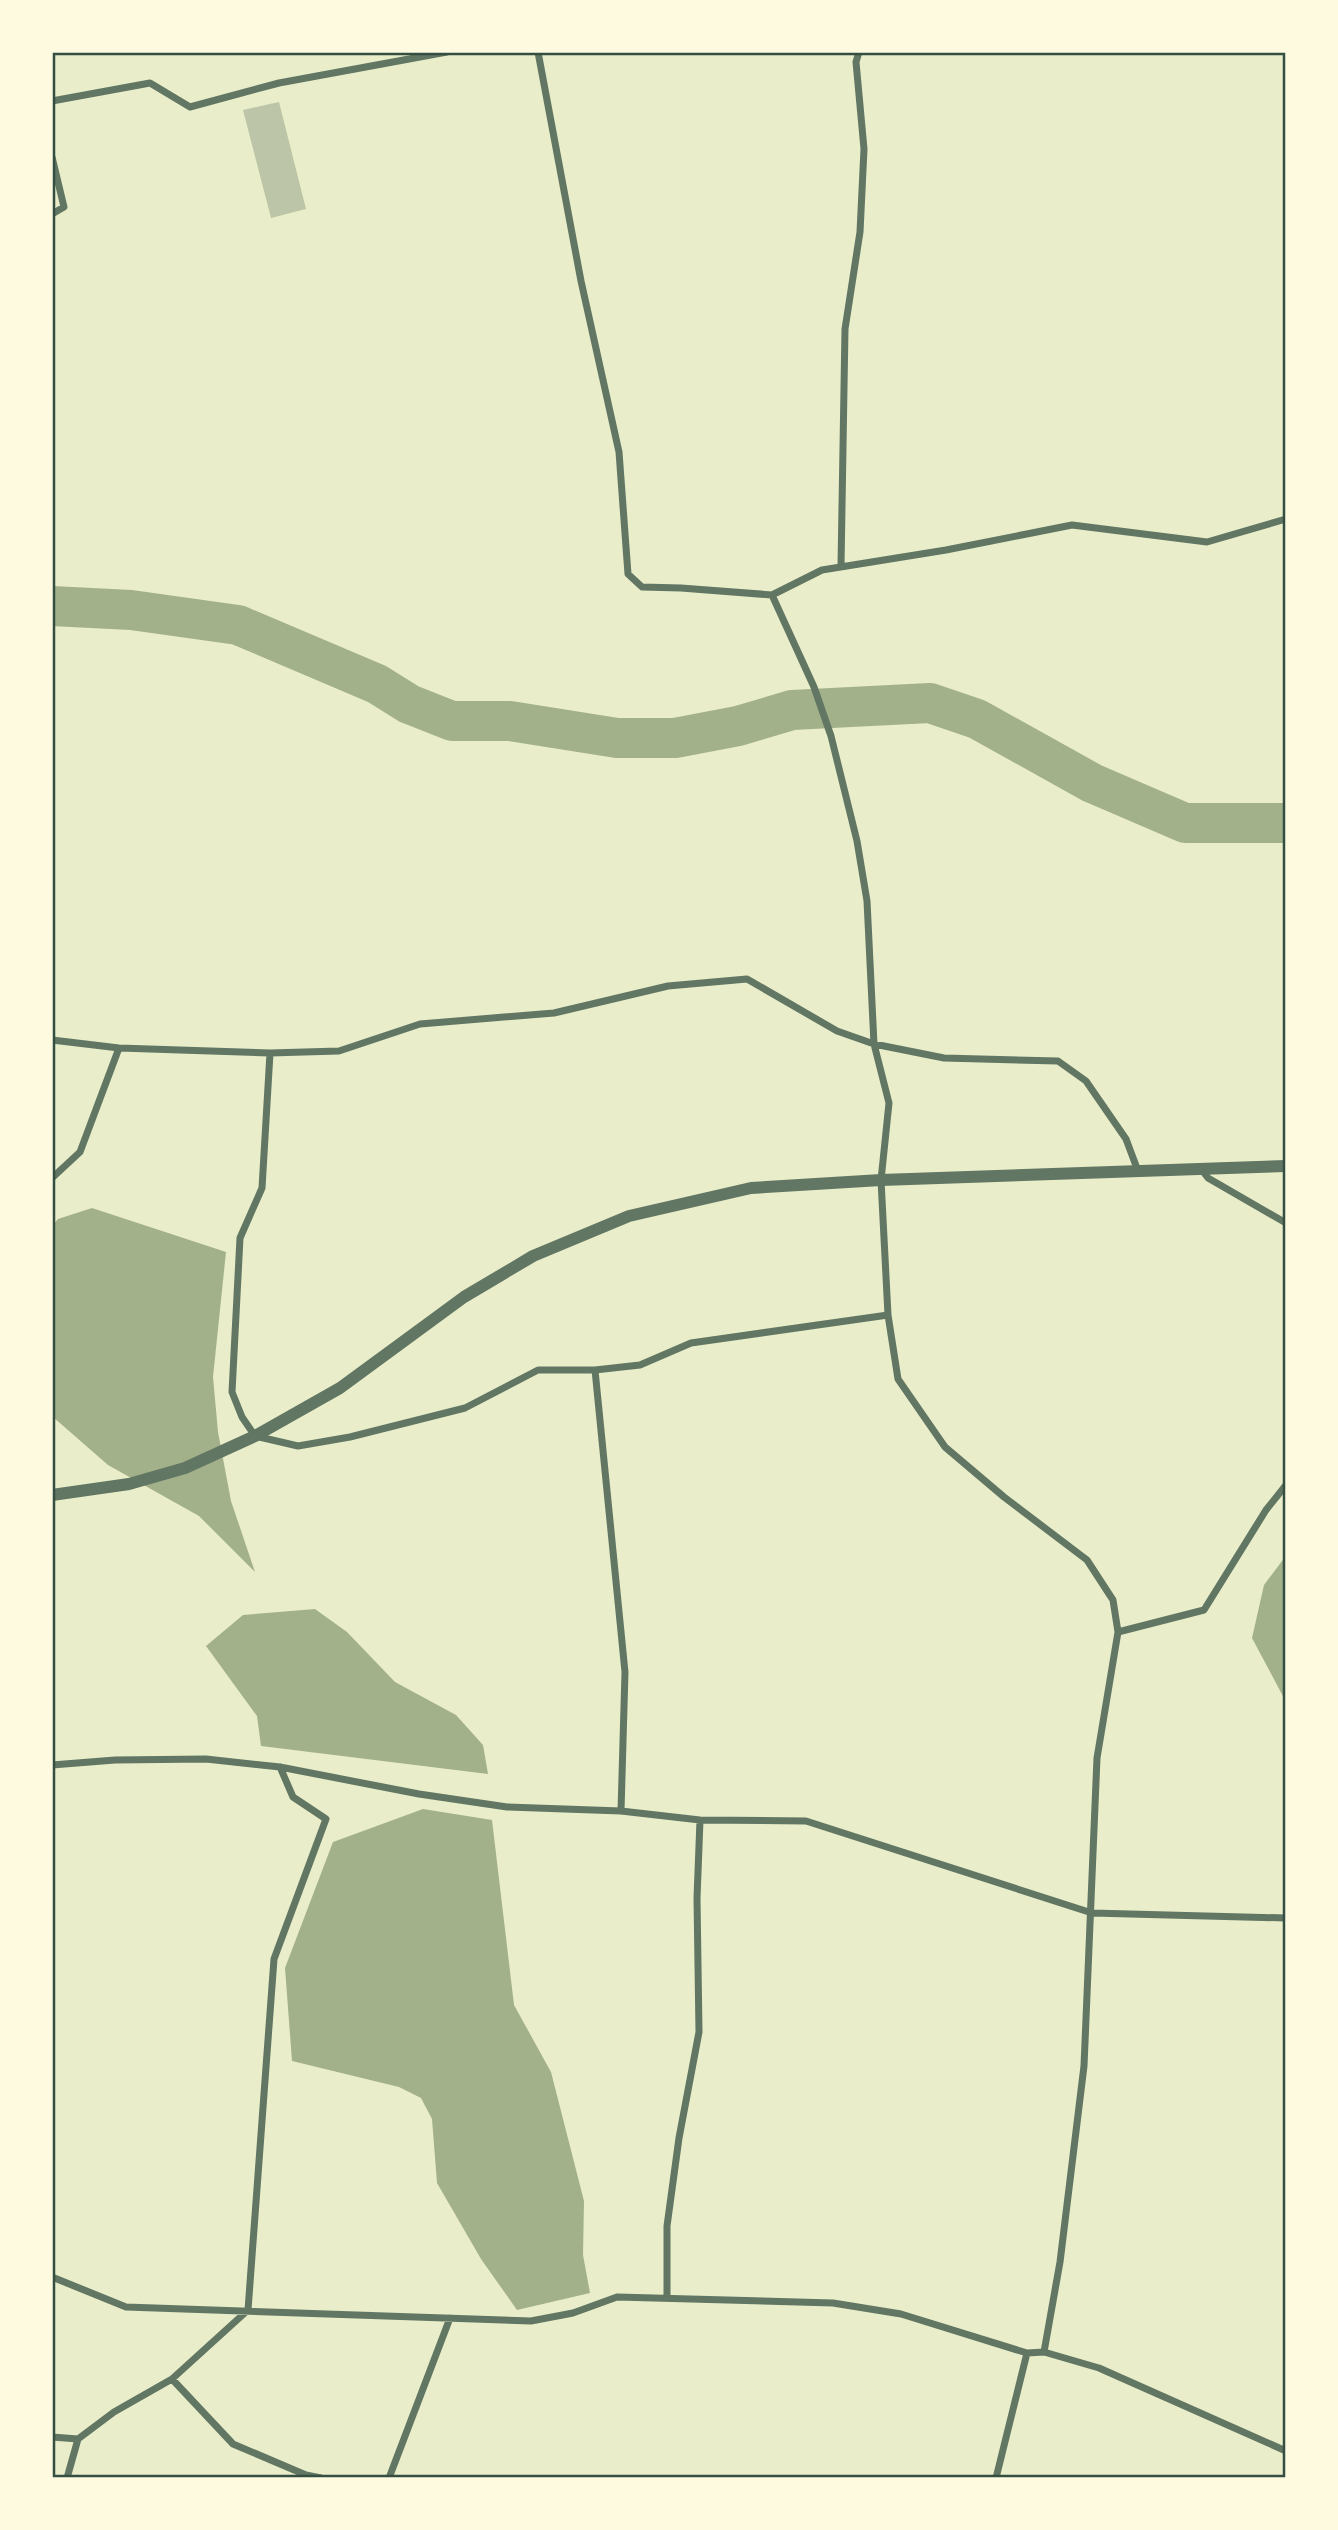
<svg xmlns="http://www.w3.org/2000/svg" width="1338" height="2530" viewBox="0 0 1338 2530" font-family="Cabin,sans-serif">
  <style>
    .water { fill: #a3b18a }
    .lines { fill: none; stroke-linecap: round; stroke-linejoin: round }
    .river { stroke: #a3b18a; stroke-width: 40 }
    .building { fill: #bcc5a7 }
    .minor { stroke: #617663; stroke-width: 7 }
    .tertiary { stroke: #617663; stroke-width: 12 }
    .neatline { fill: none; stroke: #344e41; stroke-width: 2.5 }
  </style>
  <rect width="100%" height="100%" fill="#e9edc9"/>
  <path class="water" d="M 92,1208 L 226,1252 L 213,1377 L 218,1432 L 231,1501 L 255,1572 L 199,1516 L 108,1465 L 53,1417 L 52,1226 L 58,1219 Z
    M 1285,1557 L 1285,1700 L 1252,1638 L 1264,1585 Z
    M 315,1609 L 347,1632 L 395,1682 L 456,1715 L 483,1745 L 488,1774 L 261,1746 L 257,1716 L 206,1646 L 243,1615 Z
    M 423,1809 L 492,1820 L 514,2005 L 551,2072 L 584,2201 L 583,2255 L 590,2293 L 517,2310 L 481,2259 L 437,2183 L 432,2119 L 421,2098 L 399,2087 L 292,2061 L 285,1968 L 333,1842 Z"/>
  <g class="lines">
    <path class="river" d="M 52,606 L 131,610 L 238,625 L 377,684 L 409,704 L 452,721 L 510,721 L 617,738 L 675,738 L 738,726 L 792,710 L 930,703 L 977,719 L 1092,783 L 1185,823 L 1286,823"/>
  </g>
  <path class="building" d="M 279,102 L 306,209 L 271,218 L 243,110 Z"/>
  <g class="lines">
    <path class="minor" d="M 538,52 L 581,281 L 619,452 L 628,574 L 642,587 L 681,588 L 772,595 L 822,570 L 946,550 L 1072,525 L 1207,542 L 1286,519
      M 52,101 L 150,83 L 190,107 L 279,83 L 447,52
      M 52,157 L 64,207 L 52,214
      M 841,566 L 845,329 L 860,232 L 864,149 L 856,62 L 859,52
      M 772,595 L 814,687 L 831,736 L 857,841 L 867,901 L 874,1044 L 889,1103 L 881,1180 L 888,1315 L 898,1379 L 945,1447 L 1004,1497 L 1087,1560 L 1113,1600 L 1118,1632 L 1097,1758 L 1084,2066 L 1060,2262 L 1044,2352
      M 52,1040 L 119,1048 L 270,1053 L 339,1051 L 420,1024 L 554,1013 L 668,986 L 747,979 L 837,1031 L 874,1044 L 944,1058 L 1058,1061 L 1086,1081 L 1126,1139 L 1138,1171
      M 270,1053 L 262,1188 L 240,1238 L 232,1392 L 242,1417 L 255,1436 L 298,1446 L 350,1437 L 465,1408 L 538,1370 L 595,1370 L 640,1365 L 691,1343 L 888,1315
      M 1202,1170 L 1208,1178 L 1286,1223
      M 52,1178 L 80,1152 L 119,1048
      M 595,1370 L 625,1672 L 621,1811
      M 1118,1632 L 1204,1610 L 1266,1510 L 1286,1485
      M 52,1765 L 115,1760 L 206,1759 L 280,1767 L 419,1794 L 507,1807 L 621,1811 L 700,1820 L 806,1821 L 1092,1913 L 1286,1918
      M 52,2277 L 126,2307 L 531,2321 L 573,2313 L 617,2297 L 833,2303 L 901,2314 L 1027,2353 L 1044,2352 L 1099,2368 L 1286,2451
      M 667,2298 L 667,2226 L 679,2138 L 699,2032 L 697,1898 L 700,1820
      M 172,2379 L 233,2444 L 306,2475 L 321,2478
      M 52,2437 L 78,2439
      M 67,2478 L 78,2439 L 114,2412 L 172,2379 L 248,2310 L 274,1959 L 326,1819 L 293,1797 L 280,1767
      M 389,2478 L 450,2318
      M 996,2478 L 1027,2353"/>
    <path class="tertiary" d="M 52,1495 L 129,1484 L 185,1468 L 255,1436 L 340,1388 L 464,1297 L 533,1256 L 629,1216 L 751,1188 L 881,1180 L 1286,1166"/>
  </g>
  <rect width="1338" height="2530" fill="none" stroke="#fefae0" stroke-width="108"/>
  <rect x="54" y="54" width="1230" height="2422" class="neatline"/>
</svg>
